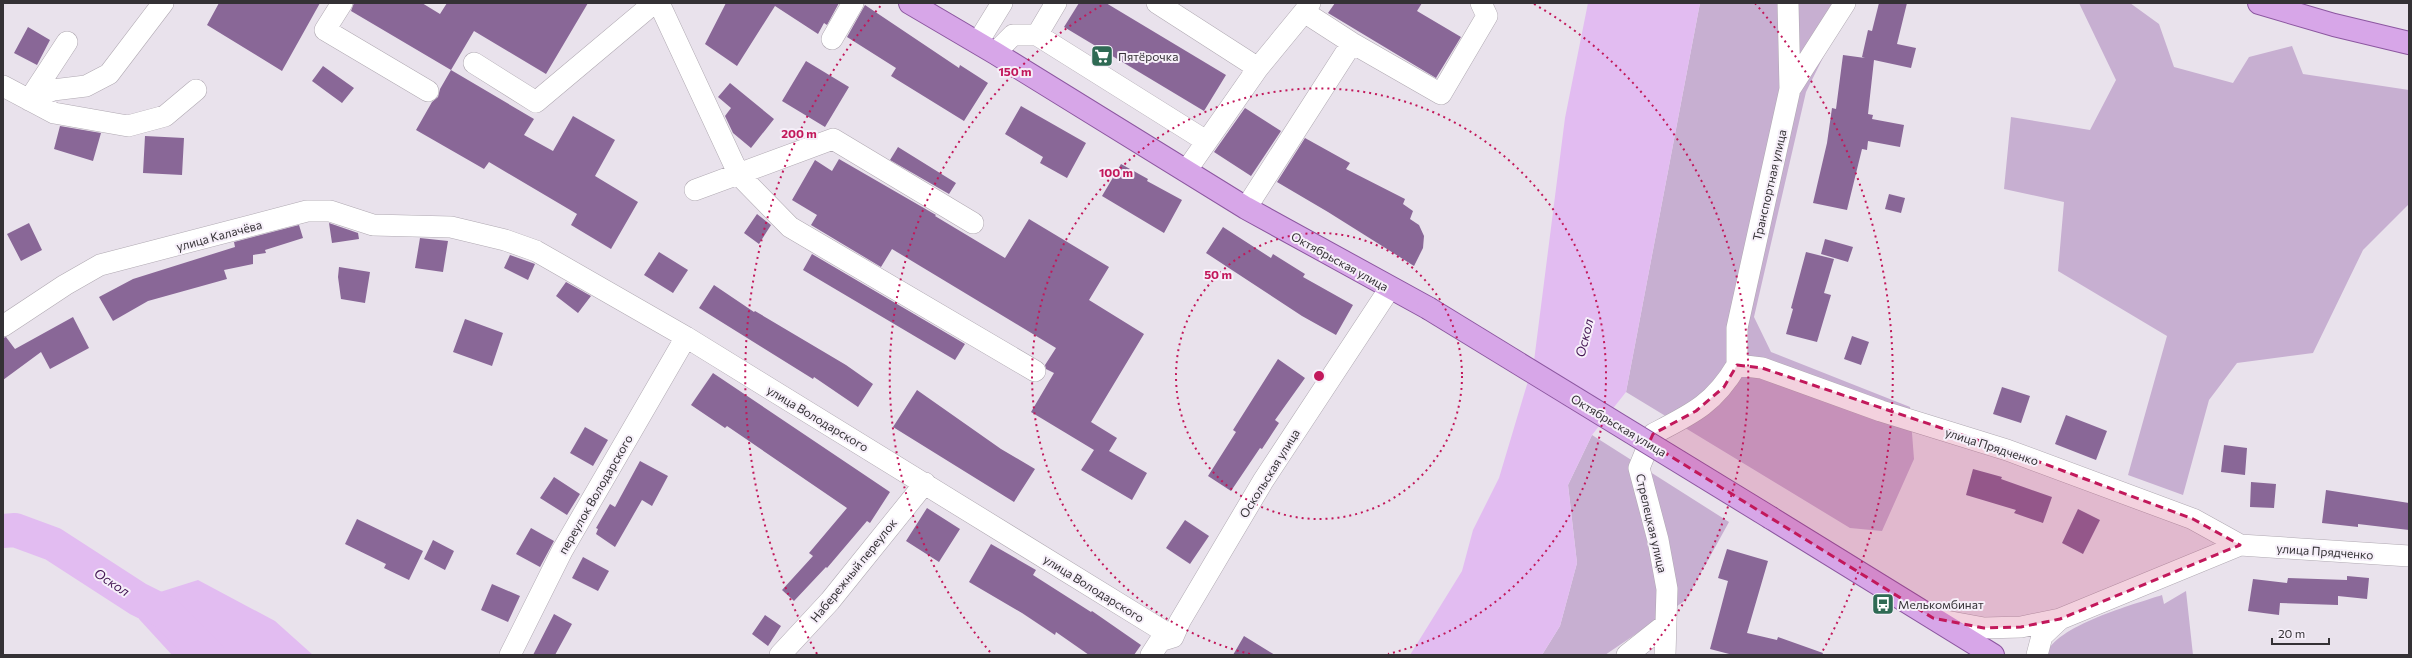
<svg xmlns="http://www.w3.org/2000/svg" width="2412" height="658" viewBox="0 0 2412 658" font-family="Commissioner,sans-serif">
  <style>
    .green { fill: #c7afd1 }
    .water { fill: #e2bcf1 }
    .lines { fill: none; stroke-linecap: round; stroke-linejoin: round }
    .river { stroke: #e2bcf1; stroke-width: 34 }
    .building { fill: #896797 }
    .minor-casing { stroke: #b0a9b2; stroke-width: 22 }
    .major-casing { stroke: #8c57a0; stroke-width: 24 }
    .minor { stroke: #fff; stroke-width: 21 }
    .major { stroke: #d7a6e8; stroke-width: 22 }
    .major-bridge-casing { stroke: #8c57a0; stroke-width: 24; stroke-linecap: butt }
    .major-bridge { stroke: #d7a6e8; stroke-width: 22 }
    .marked { fill: #c2185b; fill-opacity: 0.2; stroke: #c2185b; stroke-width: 3; stroke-dasharray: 8 5; stroke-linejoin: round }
    .ring { fill: none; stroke: #c2185b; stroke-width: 2; stroke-dasharray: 2 4 }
    .labels { text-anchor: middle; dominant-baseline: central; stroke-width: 4; stroke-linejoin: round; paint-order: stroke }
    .poi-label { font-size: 12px; fill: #343135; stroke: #f6eff9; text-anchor: start }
    .street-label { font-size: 12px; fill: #343135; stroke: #f6eff9 }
    .water-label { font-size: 13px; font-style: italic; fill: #411351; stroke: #f6eff9 }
    .centre { fill: #c2185b; stroke: #f6eff9; stroke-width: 2 }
    .ring-label { font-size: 12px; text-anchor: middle; font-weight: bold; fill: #c2185b; stroke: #f6eff9; stroke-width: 4; stroke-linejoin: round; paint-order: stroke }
  </style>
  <rect width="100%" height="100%" fill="#e9e2ec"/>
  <path class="green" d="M 1700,3 L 1850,3 L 1806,92 L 1754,317 L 1771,352 L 1910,407 L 1914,459 L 1882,531 L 1850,528 L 1626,392 Z
    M 2079,3 L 2130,3 L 2159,24 L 2174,67 L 2233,83 L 2249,57 L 2292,46 L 2303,74 L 2409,90 L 2409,204 L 2363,250 L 2313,353 L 2237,363 L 2209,400 L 2183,495 L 2128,475 L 2167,336 L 2058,271 L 2064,202 L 2004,189 L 2011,117 L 2090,130 L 2116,80 Z
    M 1592,435 L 1729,522 L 1686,600 L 1605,655 L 1542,655 L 1560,626 L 1577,563 L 1568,485 Z
    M 2186,591 L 2193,655 L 2046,655 C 2054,626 2135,604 2162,595 L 2164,604 Z"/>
  <path class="water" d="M 1588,3 L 1700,3 L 1626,392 L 1592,435 L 1568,485 L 1577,563 L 1560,626 L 1542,655 L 1410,655 L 1462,571 L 1473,530 L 1499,478 L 1534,361 L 1565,118 Z
    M 198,580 L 275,621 L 313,655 L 172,655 L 139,619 L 138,599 Z"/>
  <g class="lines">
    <path class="river" d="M 3,531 L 15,530 L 53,544 L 138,599 L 166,613 L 208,655"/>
  </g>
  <path class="building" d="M 219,3 L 320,3 L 282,71 L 207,25 Z
    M 354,3 L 422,3 L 440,14 L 447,3 L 588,3 L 546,74 L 474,31 L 451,70 L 351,11 Z
    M 726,3 L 839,3 L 827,25 L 824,23 L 818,34 L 775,6 L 737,66 L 705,44 Z
    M 1079,3 L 1106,3 L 1226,75 L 1204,111 L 1064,27 Z
    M 1335,3 L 1422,3 L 1417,11 L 1461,37 L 1436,78 L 1328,13 Z
    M 1879,3 L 1907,3 L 1897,44 L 1916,48 L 1911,68 L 1874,60 L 1868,114 L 1873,115 L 1872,119 L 1904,125 L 1900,147 L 1868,141 L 1867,150 L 1862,149 L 1847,210 L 1813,203 L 1827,143 L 1832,108 L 1836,109 L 1843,55 L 1865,58 L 1862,57 L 1868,30 L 1872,31 Z
    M 865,5 L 959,68 L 960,65 L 988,83 L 964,121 L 891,76 L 896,68 L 847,37 Z
    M 28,27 L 50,40 L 37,65 L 14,53 Z
    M 806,61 L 849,87 L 825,127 L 782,101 Z
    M 323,66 L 354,88 L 342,103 L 312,81 Z
    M 451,70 L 534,119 L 524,135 L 553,151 L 573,116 L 615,140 L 595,176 L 638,202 L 611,249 L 571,225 L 577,214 L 489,162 L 484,169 L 416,130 L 432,102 L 438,97 L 440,89 Z
    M 730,83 L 774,119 L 751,148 L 733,133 L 725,116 L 731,108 L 718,97 Z
    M 1021,106 L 1086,143 L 1067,178 L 1040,163 L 1043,157 L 1005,134 Z
    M 1245,108 L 1281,131 L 1251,176 L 1214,152 Z
    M 60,126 L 101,133 L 93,161 L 54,149 Z
    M 145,136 L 184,138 L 182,175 L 143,173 Z
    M 1305,138 L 1350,163 L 1346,169 L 1405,199 L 1403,204 L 1413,211 L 1410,219 L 1419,225 L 1424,236 L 1423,248 L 1414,266 L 1328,212 L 1277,182 Z
    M 898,147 L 956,183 L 949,194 L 890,160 Z
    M 839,159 L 936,215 L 935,216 L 1005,258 L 1029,219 L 1109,267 L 1089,300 L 1144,334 L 1091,422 L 1117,438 L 1109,451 L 1147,473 L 1132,500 L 1081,470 L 1094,450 L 1031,412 L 1054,373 L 1046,369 L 1045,365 L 1056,348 L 892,249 L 881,267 L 811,225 L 817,215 L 792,200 L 815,160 L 832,171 Z
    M 1121,164 L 1148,179 L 1147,181 L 1182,200 L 1164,233 L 1102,196 Z
    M 1889,194 L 1905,198 L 1901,213 L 1885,209 Z
    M 757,214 L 771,225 L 759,244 L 744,233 Z
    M 29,223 L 42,250 L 21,261 L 7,234 Z
    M 329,223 L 358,233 L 359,239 L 332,243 Z
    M 299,225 L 303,238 L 265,250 L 266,253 L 253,255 L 253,264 L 224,270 L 227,279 L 148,301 L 113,321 L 99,297 L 133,279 L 235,247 L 234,242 Z
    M 1223,227 L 1271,258 L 1273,254 L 1305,274 L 1303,277 L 1353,305 L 1336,335 L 1302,316 L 1206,253 Z
    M 420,238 L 448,241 L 443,272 L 415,268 Z
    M 1825,239 L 1853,247 L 1848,262 L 1821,254 Z
    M 659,252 L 688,270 L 673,293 L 644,275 Z
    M 1806,252 L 1834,259 L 1824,293 L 1831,295 L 1817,342 L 1786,334 L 1793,309 L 1791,308 Z
    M 812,254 L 965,344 L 955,360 L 803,270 Z
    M 510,255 L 535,264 L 528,280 L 504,268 Z
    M 339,267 L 370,272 L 365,303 L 341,299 L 338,277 Z
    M 566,282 L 591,296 L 578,313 L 556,296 Z
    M 714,285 L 754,312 L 755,311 L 846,365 L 873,384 L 858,407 L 814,377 L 813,379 L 699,308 Z
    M 73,317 L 89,348 L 50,369 L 41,352 L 3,380 L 3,338 L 6,337 L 15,349 Z
    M 465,319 L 503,333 L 492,366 L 453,352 Z
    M 1852,336 L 1869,342 L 1861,365 L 1844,359 Z
    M 1278,359 L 1305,378 L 1275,420 L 1279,423 L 1262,449 L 1260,448 L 1231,491 L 1208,476 L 1236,432 L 1233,430 Z
    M 713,373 L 890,492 L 870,523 L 867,521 L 827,568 L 826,567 L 794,601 L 782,590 L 813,556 L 809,553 L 847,508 L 727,426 L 725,428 L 691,405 Z
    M 2002,387 L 2030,396 L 2021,423 L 1993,414 Z
    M 917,390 L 1001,449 L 1035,469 L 1014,502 L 893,427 Z
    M 2066,415 L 2107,431 L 2096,460 L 2055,444 Z
    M 585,427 L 608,440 L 593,466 L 570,453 Z
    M 2224,445 L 2247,448 L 2245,475 L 2221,472 Z
    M 640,461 L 668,476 L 652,506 L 642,500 L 615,547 L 596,534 L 598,529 L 596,528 L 610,504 L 615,507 Z
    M 1973,469 L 2002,477 L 2001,479 L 2052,497 L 2043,523 L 2014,513 L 2016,510 L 1966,495 Z
    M 554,477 L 580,494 L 567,515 L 540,498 Z
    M 2251,482 L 2276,484 L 2274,508 L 2250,507 Z
    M 2326,490 L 2409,503 L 2409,530 L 2358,524 L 2358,527 L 2322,523 Z
    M 927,508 L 960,529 L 939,562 L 906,541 Z
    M 2078,509 L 2100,520 L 2083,554 L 2062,543 Z
    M 357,519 L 423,551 L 409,580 L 384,568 L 386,564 L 345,544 Z
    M 1185,520 L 1209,536 L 1190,564 L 1166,548 Z
    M 531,528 L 554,541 L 540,567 L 516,554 Z
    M 433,540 L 454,551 L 445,570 L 424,559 Z
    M 991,544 L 1036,570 L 1033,575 L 1091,612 L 1092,611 L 1141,645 L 1134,655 L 1089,655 L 1056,632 L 1055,635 L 1022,613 L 969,582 Z
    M 1727,549 L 1768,561 L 1747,633 L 1777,640 L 1778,637 L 1823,653 L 1822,655 L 1733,655 L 1710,649 L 1728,581 L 1718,578 Z
    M 583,557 L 609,571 L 598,591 L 572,578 Z
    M 2347,576 L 2369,578 L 2367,599 L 2338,596 L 2338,605 L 2280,603 L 2279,615 L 2248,611 L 2253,579 L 2287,583 L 2288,578 L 2347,580 Z
    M 492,584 L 520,596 L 508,622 L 481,610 Z
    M 554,614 L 572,624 L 555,655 L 533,655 Z
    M 765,615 L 781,626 L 768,646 L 752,634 Z
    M 1244,636 L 1275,655 L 1233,655 Z"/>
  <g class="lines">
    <g class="minor-casing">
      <path id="minor" d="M 342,3 L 325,30 L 428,91
        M 659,3 L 739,175 L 790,227 L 1035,371
        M 1056,3 L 1037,35 L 1206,141
        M 1157,3 L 1258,68
        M 1310,3 L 1304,12 L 1352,43 L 1441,94 L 1487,16 L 1481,3
        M 832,39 L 853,3
        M 978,42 L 1002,3
        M 995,53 L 1013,35 L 1037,35
        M 474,63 L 536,102 L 654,3
        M 3,86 L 54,113 L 128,126 L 165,116 L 196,90
        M 1790,89 L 1845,3
        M 29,100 L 53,90 L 86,86 L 109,74 L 163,3
        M 29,100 L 67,42
        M 1186,171 L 1258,68 L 1304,12
        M 695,190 L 833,139 L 973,223
        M 1246,208 L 1352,43
        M 3,326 L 65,285 L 100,265 L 307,211 L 330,211 L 373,225 L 451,227 L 505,240 L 536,251 L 686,337 L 1173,637
        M 1737,365 L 1762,368 L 1881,411 L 2007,450 L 2193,519 L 2240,545 L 2409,556
        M 1737,365 L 1737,328 L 1790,89 L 1788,3
        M 1935,619 L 1984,628 L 2021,627 L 2060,619 L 2240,545
        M 510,655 L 562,551 L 686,337
        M 780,655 L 830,601 L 925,483
        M 1151,655 L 1160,641 L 1173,637 L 1180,621 L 1263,481 L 1390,288
        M 1627,655 L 1665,625
        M 1665,655 L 1667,589 L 1658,540 L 1639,468 L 1653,434 C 1692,414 1714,404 1737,365
        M 2037,655 L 2042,636 L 2060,619"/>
    </g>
    <g class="major-casing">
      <path id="major" d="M 910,3 L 995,53 L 1246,208 L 1428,308
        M 2259,3 L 2334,25 L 2409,43
        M 1771,518 L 1993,655"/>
    </g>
    <use href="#minor" class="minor"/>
    <use href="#major" class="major"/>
    <g class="major-bridge-casing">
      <path id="major-bridge" d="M 1428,308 L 1771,518"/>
    </g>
    <use href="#major-bridge" class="major-bridge"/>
  </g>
  <path class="marked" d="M 1737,365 L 1762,368 L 2007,450 L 2193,519 L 2240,545 L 2060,619 L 2021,627 L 1984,628 L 1933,618 L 1649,443 L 1653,434 L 1696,411 L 1724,387 Z"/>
  <g class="ring">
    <circle cx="1319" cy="376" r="143"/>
    <path d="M1250 654A287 287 0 1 1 1388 654"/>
    <path d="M990 652A430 430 0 0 1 1104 4M1534 4A430 430 0 0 1 1648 652"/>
    <path d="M817 654A574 574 0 0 1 883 3M1755 3A574 574 0 0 1 1821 654"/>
  </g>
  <defs>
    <g id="supermarket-square" transform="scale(1.15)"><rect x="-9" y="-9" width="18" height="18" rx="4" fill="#2f6a54" stroke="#f6eff9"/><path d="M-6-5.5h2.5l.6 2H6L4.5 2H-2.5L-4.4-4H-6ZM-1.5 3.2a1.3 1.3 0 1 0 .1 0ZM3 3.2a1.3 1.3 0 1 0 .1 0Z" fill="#fff"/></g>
    <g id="bus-square" transform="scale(1.15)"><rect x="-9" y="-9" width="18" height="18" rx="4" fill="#2f6a54" stroke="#f6eff9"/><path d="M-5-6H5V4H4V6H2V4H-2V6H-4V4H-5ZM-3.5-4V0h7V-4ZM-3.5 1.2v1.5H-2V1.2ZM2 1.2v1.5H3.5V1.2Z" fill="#fff"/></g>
  </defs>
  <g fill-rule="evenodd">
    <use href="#supermarket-square" x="1102" y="56"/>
    <use href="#bus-square" x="1883" y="604"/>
  </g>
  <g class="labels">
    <g class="poi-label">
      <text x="1118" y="56">Пятёрочка</text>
      <text x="1898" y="604">Мелькомбинат</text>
    </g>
    <g class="street-label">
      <text transform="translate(1769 185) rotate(-77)">Транспортная улица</text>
      <text transform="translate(219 235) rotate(-15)">улица Калачёва</text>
      <text transform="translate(1340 261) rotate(29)">Октябрьская улица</text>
      <text transform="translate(818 418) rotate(31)">улица Володарского</text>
      <text transform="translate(1619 425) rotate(31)">Октябрьская улица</text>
      <text transform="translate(1992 446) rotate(18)">улица Прядченко</text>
      <text transform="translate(1269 473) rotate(-58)">Оскольская улица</text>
      <text transform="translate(595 494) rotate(-60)">переулок Володарского</text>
      <text transform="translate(1652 523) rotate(77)">Стрелецкая улица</text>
      <text transform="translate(2325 551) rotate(4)">улица Прядченко</text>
      <text transform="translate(853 570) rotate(-51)">Набережный переулок</text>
      <text transform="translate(1094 588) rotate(32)">улица Володарского</text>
    </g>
    <g class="water-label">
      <text transform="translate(1584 338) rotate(-76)">Оскол</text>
      <text transform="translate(112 582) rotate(33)">Оскол</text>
    </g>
  </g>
  <circle cx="1319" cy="376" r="6" class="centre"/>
  <g class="ring-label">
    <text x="1015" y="76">150 m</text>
    <text x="799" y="138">200 m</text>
    <text x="1116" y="177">100 m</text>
    <text x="1218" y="279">50 m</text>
  </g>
  <rect width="2412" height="658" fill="none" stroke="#343135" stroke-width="8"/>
  <path d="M2272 638v6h57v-6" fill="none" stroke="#343135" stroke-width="2"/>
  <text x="2278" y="638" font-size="12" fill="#343135" stroke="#f6eff9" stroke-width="3" paint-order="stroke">20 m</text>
</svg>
